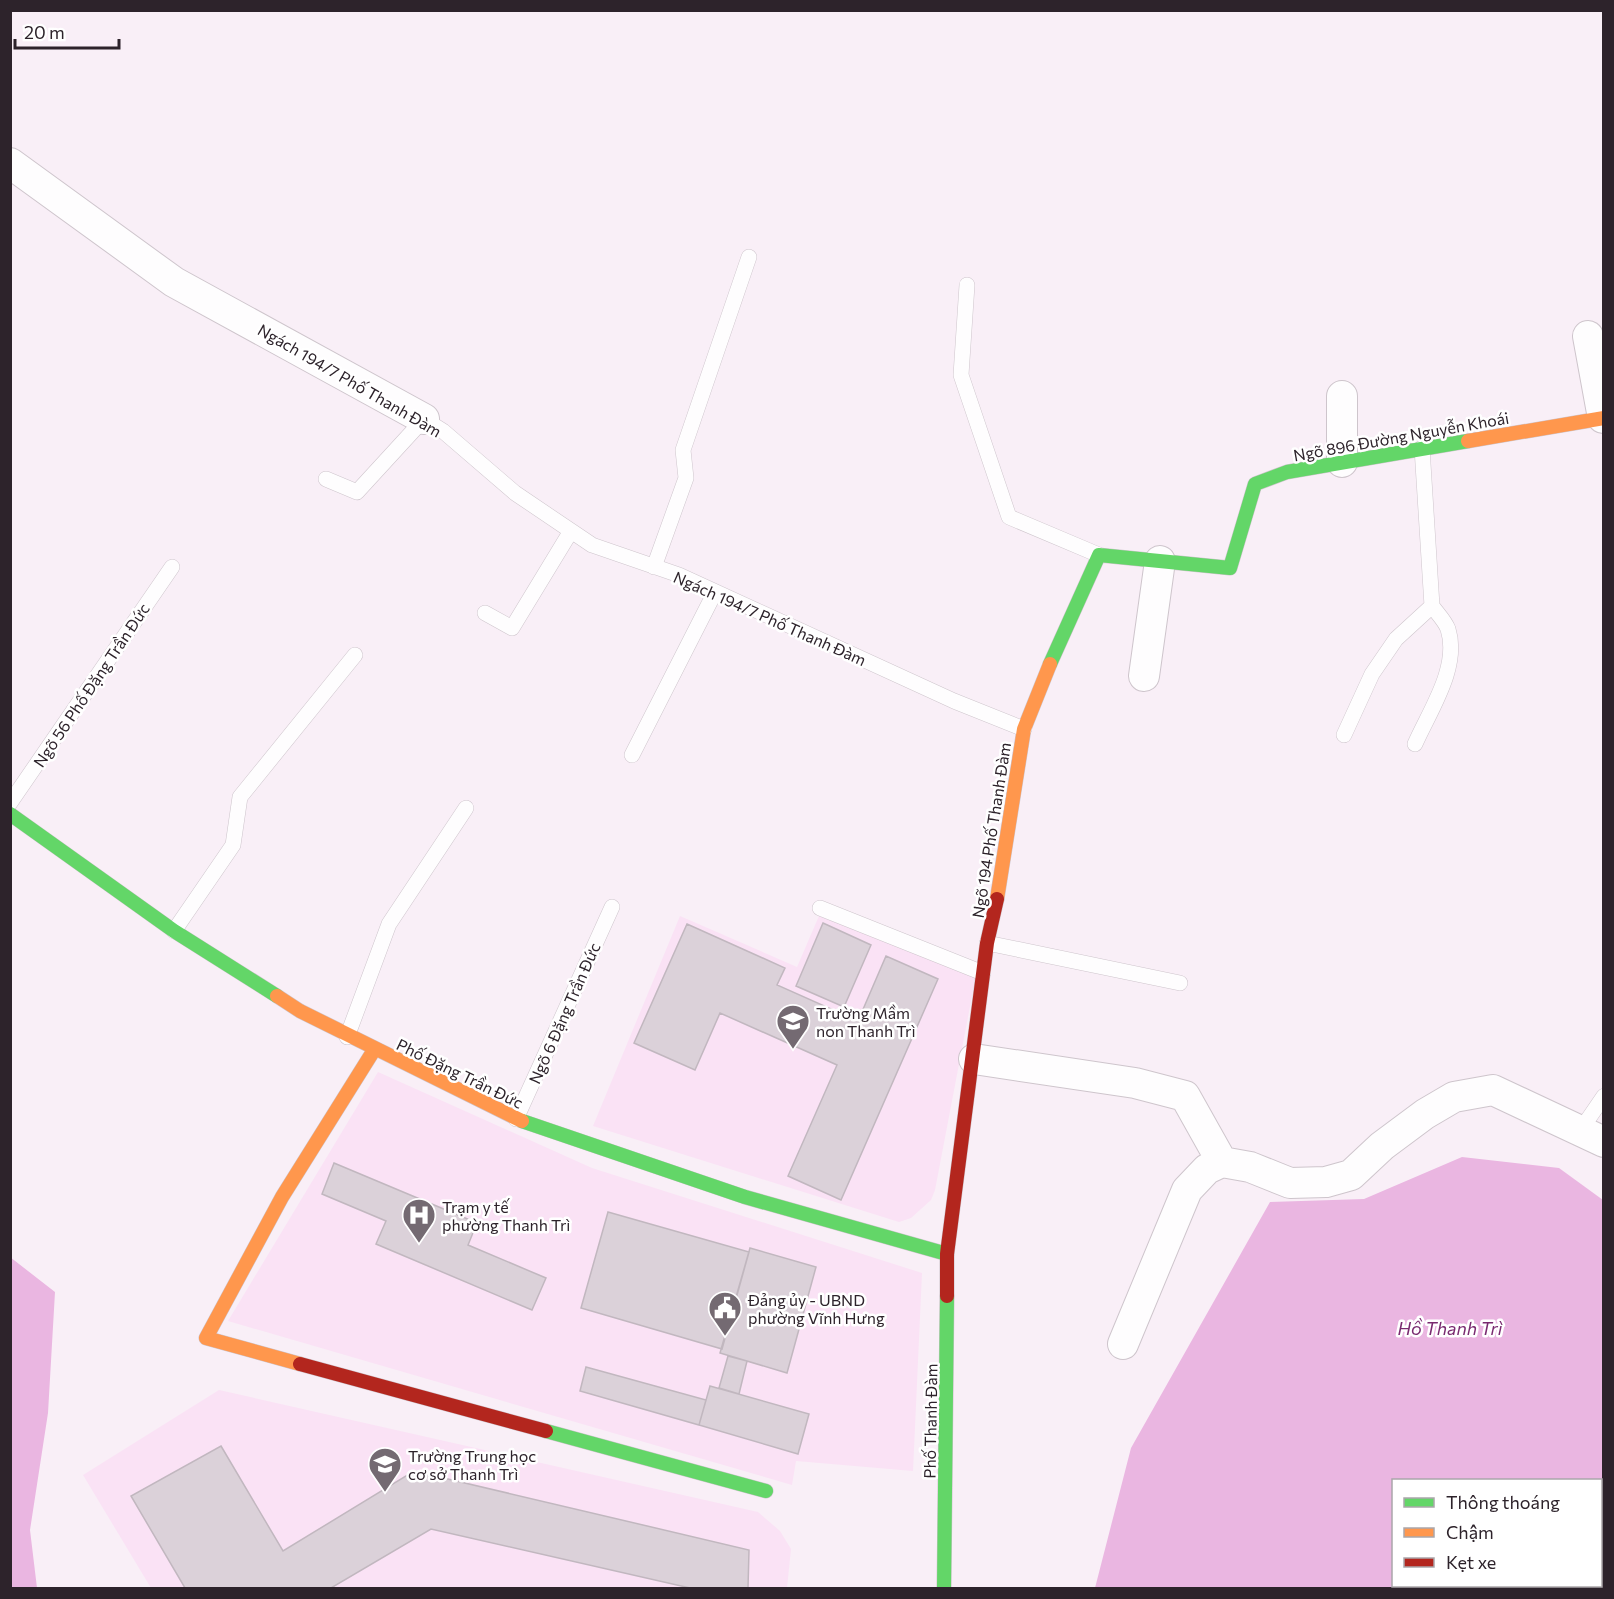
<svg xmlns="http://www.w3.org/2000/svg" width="1614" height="1599" viewBox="0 0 1614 1599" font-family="Commissioner,sans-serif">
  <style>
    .built { fill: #fae2f5 }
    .water { fill: #eab6e1; fill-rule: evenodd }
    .building { fill: #dbd1d9; stroke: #c1b7bf; stroke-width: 1.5 }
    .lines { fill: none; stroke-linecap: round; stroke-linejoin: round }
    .lane-casing { stroke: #cec5cc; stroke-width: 16 }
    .street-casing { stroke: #cec5cc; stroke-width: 32 }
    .fast-casing { stroke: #cec5cc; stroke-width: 15 }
    .slow-casing { stroke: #cec5cc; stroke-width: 15 }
    .jam-casing { stroke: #cec5cc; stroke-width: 15 }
    .lane { stroke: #fefdfe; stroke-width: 15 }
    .street { stroke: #fefdfe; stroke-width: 30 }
    .fast { stroke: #63d668; stroke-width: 14 }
    .slow { stroke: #ff974d; stroke-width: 14 }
    .jam { stroke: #b3261e; stroke-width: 14 }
    .labels { text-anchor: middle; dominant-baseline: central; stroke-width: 5; stroke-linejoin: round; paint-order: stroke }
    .street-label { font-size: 16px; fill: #2d232b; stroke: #fff }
    .poi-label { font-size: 16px; fill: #2d232b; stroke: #fff; text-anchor: start }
    .water-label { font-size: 18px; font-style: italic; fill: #792a70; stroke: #fff }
  </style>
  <rect width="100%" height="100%" fill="#f9eff7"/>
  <path class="built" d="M 680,916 L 797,967 L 819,916 L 976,975 L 935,1190 L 931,1200 L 911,1218 L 899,1222 L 593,1126 Z
    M 378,1072 L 592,1168 L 922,1273 L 913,1471 L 796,1461 L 792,1485 L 228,1321 Z
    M 219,1390 L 758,1512 L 780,1531 L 791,1549 L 787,1588 L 151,1588 L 83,1475 Z"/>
  <path class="water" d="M 1462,1157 L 1559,1168 L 1603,1200 L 1603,1588 L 1095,1588 L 1131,1448 L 1270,1202 L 1364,1199 ZM 1394,1480 L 1600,1480 L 1600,1586 L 1394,1586 Z
    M 10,1257 L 55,1292 L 48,1413 L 30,1530 L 37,1588 L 11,1588 Z"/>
  <path class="building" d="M 823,923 L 871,945 L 844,1007 L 796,986 Z
    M 687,924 L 785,968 L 777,985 L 858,1021 L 886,956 L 938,979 L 841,1200 L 788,1176 L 837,1065 L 720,1013 L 695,1070 L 634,1043 Z
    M 334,1163 L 477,1223 L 468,1245 L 546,1278 L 532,1310 L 376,1244 L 386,1221 L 322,1194 Z
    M 608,1212 L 749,1252 L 722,1349 L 581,1308 Z
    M 750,1248 L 816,1267 L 787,1373 L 720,1353 Z
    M 728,1356 L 747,1361 L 739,1394 L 719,1388 Z
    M 586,1367 L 706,1400 L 699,1425 L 580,1391 Z
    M 710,1386 L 809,1414 L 798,1454 L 699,1425 Z
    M 221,1446 L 283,1551 L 414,1471 L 749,1550 L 748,1588 L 690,1588 L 431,1529 L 331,1588 L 185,1588 L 131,1496 Z"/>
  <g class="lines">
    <g class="lane-casing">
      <path id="lane" d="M 967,285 L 961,375 L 1009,517 L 1099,555
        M 326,479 L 357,492 L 424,419 L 443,431 L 515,493 L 592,545 L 679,575 L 954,701 L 1024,729
        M 654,567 L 686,478 L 683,450 L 749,257
        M 485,613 L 512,628 L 571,531
        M 1344,735 L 1372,674 L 1396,639 L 1432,606 L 1422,448
        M 1415,744 C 1430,710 1460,667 1448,629 C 1445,621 1437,613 1432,606
        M 632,755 L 715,592
        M 10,803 L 172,567
        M 820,908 L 983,973
        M 174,931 L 233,845 L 240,797 L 355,655
        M 987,943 L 1180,983
        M 347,1037 L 389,924 L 466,808
        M 516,1119 L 612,907
        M 1580,1131 L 1604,1096"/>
    </g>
    <g class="street-casing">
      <path id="street" d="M 10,163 L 174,282 L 424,419
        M 1588,336 L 1603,418
        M 1342,396 L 1342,462
        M 1144,676 L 1160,561
        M 974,1059 L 1135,1083 L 1185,1096 L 1222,1162
        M 1123,1344 L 1187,1190 L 1207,1169 L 1222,1162 L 1250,1167 L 1290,1183 L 1326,1182 L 1351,1175 L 1382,1146 L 1425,1114 L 1454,1097 L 1493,1090 L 1604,1142"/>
    </g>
    <g class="fast-casing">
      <path id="fast" d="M 1050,664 L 1099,555 L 1230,568 L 1255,484 L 1287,472 L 1468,441
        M 10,814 L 174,931 L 277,996
        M 522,1121 L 745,1197 L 947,1254
        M 546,1431 L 766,1491
        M 944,1588 L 947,1296"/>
    </g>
    <g class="slow-casing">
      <path id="slow" d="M 1468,441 L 1604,418
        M 997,899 L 1024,729 L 1050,664
        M 277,996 L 300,1011 L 522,1121
        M 300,1364 L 206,1338 L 282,1197 L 374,1050"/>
    </g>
    <g class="jam-casing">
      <path id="jam" d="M 947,1296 L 947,1254 L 987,943 L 997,899
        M 300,1364 L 546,1431"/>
    </g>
    <use href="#lane" class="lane"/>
    <use href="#street" class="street"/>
    <use href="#fast" class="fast"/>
    <use href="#slow" class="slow"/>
    <use href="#jam" class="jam"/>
  </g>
  <defs>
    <g id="school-pin" transform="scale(1.725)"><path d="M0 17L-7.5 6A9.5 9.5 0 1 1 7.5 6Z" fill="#746a72" stroke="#fff"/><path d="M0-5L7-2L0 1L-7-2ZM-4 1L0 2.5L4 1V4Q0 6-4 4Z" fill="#fff"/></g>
    <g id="hospital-pin" transform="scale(1.725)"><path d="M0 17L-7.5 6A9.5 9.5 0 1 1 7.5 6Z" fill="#746a72" stroke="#fff"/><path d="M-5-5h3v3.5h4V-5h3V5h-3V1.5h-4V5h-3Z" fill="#fff"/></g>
    <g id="civic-pin" transform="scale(1.725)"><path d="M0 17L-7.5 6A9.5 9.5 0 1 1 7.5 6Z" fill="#746a72" stroke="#fff"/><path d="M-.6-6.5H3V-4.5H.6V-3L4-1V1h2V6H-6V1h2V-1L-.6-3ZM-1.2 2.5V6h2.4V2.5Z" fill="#fff"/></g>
  </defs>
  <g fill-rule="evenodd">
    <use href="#school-pin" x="793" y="1021"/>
    <use href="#hospital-pin" x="419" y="1215"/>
    <use href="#civic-pin" x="725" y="1308"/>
    <use href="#school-pin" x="385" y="1464"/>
  </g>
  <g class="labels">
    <g class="street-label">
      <text transform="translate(350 380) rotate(30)">Ngách 194/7 Phố Thanh Đàm</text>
      <text transform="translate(1401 436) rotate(-10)">Ngõ 896 Đường Nguyễn Khoái</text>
      <text transform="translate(770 618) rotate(24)">Ngách 194/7 Phố Thanh Đàm</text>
      <text transform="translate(91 685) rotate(-56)">Ngõ 56 Phố Đặng Trần Đức</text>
      <text transform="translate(991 830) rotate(-81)">Ngõ 194 Phố Thanh Đàm</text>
      <text transform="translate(564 1013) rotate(-66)">Ngõ 6 Đặng Trần Đức</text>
      <text transform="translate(460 1073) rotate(26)">Phố Đặng Trần Đức</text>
      <text transform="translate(930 1421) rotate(-89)">Phố Thanh Đàm</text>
    </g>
    <g class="poi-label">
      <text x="816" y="1012">Trường Mầm<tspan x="816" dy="18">non Thanh Trì</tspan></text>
      <text x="442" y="1206">Trạm y tế<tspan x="442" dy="18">phường Thanh Trì</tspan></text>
      <text x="748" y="1299">Đảng ủy - UBND<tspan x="748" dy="18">phường Vĩnh Hưng</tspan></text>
      <text x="408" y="1455">Trường Trung học<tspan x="408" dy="18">cơ sở Thanh Trì</tspan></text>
    </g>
    <g class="water-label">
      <text x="1450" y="1328">Hồ Thanh Trì</text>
    </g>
  </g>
  <rect width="1614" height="1599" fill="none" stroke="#2d232b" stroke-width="24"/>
  <rect x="1392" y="1479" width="210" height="108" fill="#ffffff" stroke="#aba7aa" stroke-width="1.5"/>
  <rect x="1404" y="1498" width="30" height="9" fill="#63d668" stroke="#aba7aa" stroke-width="1.5"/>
  <text x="1446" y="1509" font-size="18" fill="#2d232b">Thông thoáng</text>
  <rect x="1404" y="1528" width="30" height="9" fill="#ff974d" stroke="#aba7aa" stroke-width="1.5"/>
  <text x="1446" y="1539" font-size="18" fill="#2d232b">Chậm</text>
  <rect x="1404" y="1558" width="30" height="9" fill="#b3261e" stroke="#aba7aa" stroke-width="1.5"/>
  <text x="1446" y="1569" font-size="18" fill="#2d232b">Kẹt xe</text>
  <path d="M15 39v9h104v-9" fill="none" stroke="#2d232b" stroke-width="3"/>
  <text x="24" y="39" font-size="18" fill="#2d232b" stroke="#ffffff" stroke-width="4.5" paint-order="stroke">20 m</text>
</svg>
